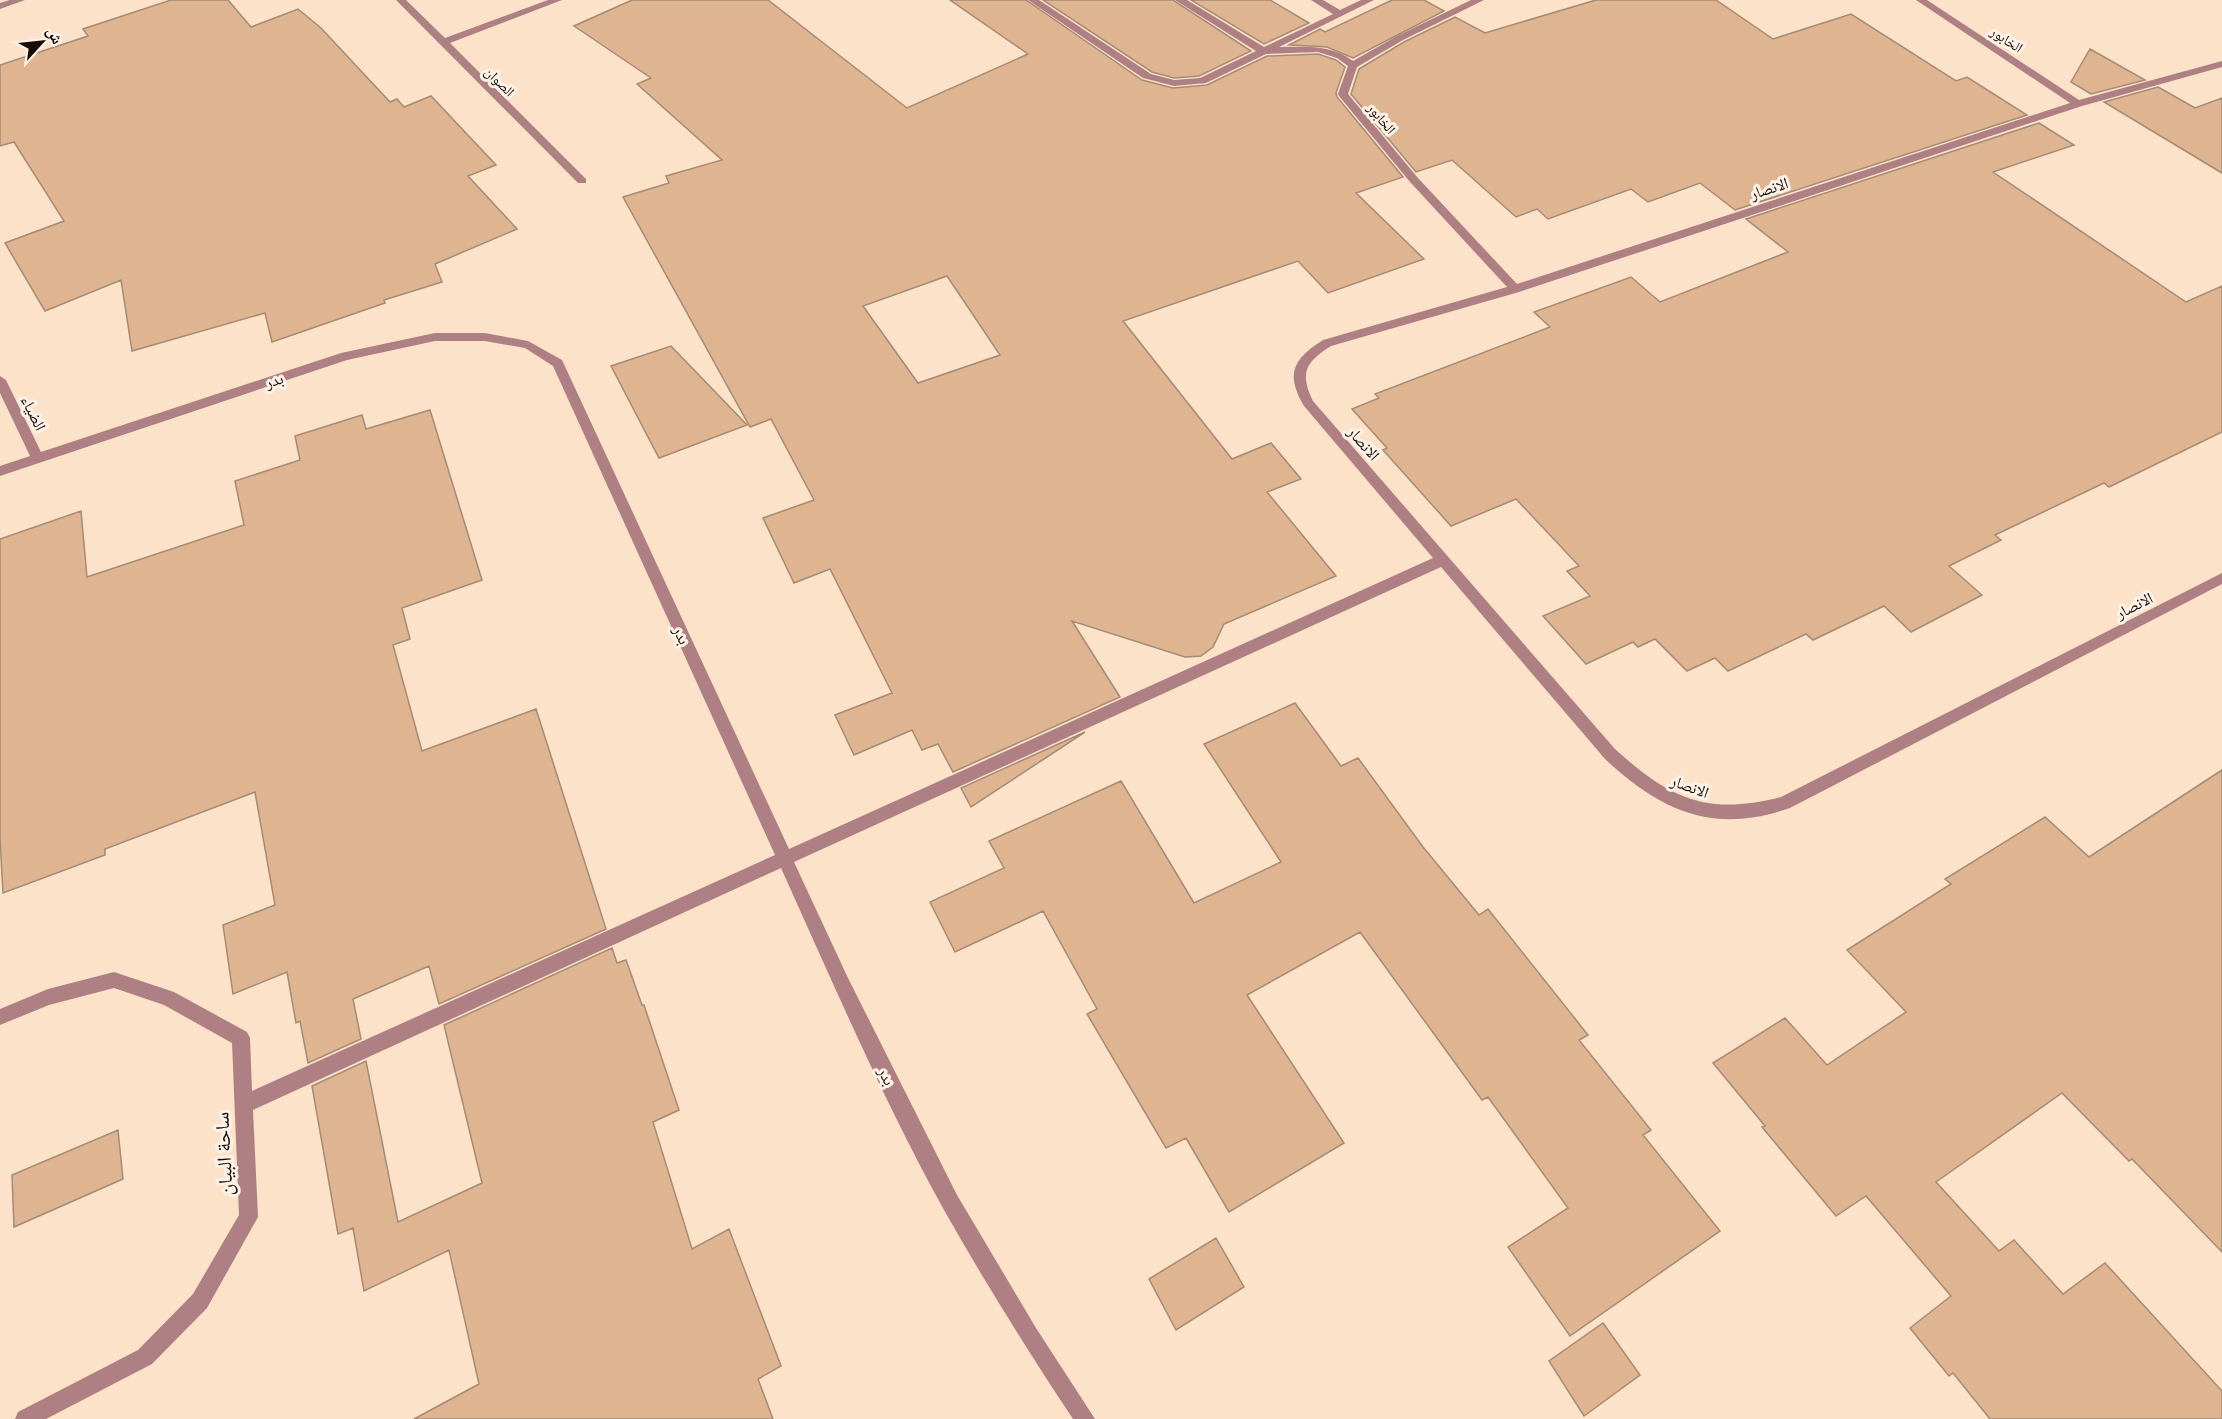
<svg xmlns="http://www.w3.org/2000/svg" width="2222" height="1419" viewBox="0 0 2222 1419" font-family="'Open Sans','Noto Naskh Arabic',sans-serif">
  <style>
    .building { fill: #deb590; stroke: #a58b75; stroke-width: 1.5; fill-rule: evenodd }
    .lines { fill: none; stroke-linecap: round; stroke-linejoin: round }
    .minor { fill: #af8083; fill-rule: evenodd }
    .labels { text-anchor: middle; dominant-baseline: central; stroke-width: 6; stroke-linejoin: round; paint-order: stroke }
    .far-street-label { font-size: 14px; fill: #150d05; stroke: #fdf2e8 }
    .street-label { font-size: 16px; fill: #150d05; stroke: #fdf2e8 }
    .near-street-label { font-size: 20px; fill: #150d05; stroke: #fdf2e8 }
  </style>
  <rect width="100%" height="100%" fill="#fbe2c8"/>
  <path class="building" d="M 171,0 L 228,0 L 251,27 L 298,9 L 321,28 L 390,102 L 397,99 L 404,107 L 431,96 L 496,165 L 468,176 L 517,229 L 435,264 L 442,282 L 384,300 L 385,303 L 272,342 L 265,313 L 132,351 L 121,280 L 45,311 L 5,243 L 64,221 L 14,142 L 0,146 L 0,65 L 88,36 L 83,29 Z
    M 632,0 L 768,0 L 907,108 L 1028,54 L 950,0 L 1026,0 L 1142,80 L 1173,88 L 1207,85 L 1267,56 L 1318,54 L 1336,60 L 1345,67 L 1336,93 L 1337,97 L 1403,177 L 1356,193 L 1424,259 L 1328,293 L 1298,261 L 1123,321 L 1232,459 L 1271,443 L 1301,479 L 1267,492 L 1336,576 L 1224,624 L 1213,647 L 1201,656 L 1185,657 L 1072,621 L 1120,697 L 953,772 L 938,744 L 922,750 L 912,730 L 854,755 L 835,715 L 892,693 L 830,569 L 794,583 L 763,518 L 814,500 L 771,419 L 750,427 L 623,197 L 669,183 L 666,176 L 722,160 L 637,84 L 651,78 L 574,26 ZM 947,276 L 1000,355 L 918,383 L 863,306 Z
    M 1043,0 L 1173,0 L 1251,51 L 1199,76 L 1174,78 L 1152,72 Z
    M 1191,0 L 1270,0 L 1309,23 L 1264,44 Z
    M 1392,0 L 1424,0 L 1444,11 L 1353,58 L 1327,47 L 1289,45 L 1320,29 L 1325,32 Z
    M 1596,0 L 1716,0 L 1773,39 L 1851,14 L 1956,81 L 1967,77 L 2027,115 L 1735,210 L 1700,183 L 1648,202 L 1631,189 L 1548,219 L 1537,209 L 1516,217 L 1452,160 L 1416,172 L 1351,94 L 1359,69 L 1404,42 L 1455,17 L 1485,33 Z
    M 2090,49 L 2145,80 L 2091,94 L 2071,82 Z
    M 2158,87 L 2195,108 L 2222,98 L 2222,173 L 2104,102 Z
    M 2039,123 L 2074,145 L 1993,172 L 2186,302 L 2222,286 L 2222,432 L 2109,487 L 2104,483 L 1995,535 L 2001,540 L 1949,566 L 1982,595 L 1911,632 L 1884,606 L 1813,640 L 1806,634 L 1728,671 L 1715,658 L 1687,671 L 1655,639 L 1638,647 L 1633,642 L 1586,664 L 1543,616 L 1590,596 L 1567,571 L 1579,566 L 1516,499 L 1451,526 L 1383,450 L 1387,448 L 1352,409 L 1379,398 L 1375,394 L 1550,327 L 1534,312 L 1631,277 L 1660,302 L 1788,252 L 1746,219 Z
    M 671,346 L 747,425 L 659,458 L 611,366 Z
    M 430,410 L 482,580 L 402,608 L 410,639 L 393,645 L 422,751 L 536,709 L 606,929 L 439,1004 L 429,966 L 353,999 L 361,1039 L 308,1063 L 300,1021 L 296,1023 L 287,972 L 233,994 L 223,925 L 275,905 L 255,792 L 105,849 L 105,855 L 3,893 L 0,839 L 0,539 L 81,511 L 87,577 L 244,525 L 235,481 L 300,460 L 295,436 L 362,415 L 366,429 Z
    M 1295,703 L 1341,766 L 1358,758 L 1423,847 L 1479,915 L 1488,909 L 1588,1035 L 1579,1040 L 1651,1130 L 1643,1135 L 1720,1231 L 1570,1336 L 1508,1247 L 1568,1208 L 1488,1097 L 1482,1100 L 1360,932 L 1247,995 L 1344,1143 L 1229,1212 L 1186,1138 L 1166,1148 L 1087,1014 L 1097,1009 L 1043,911 L 955,952 L 930,902 L 1004,868 L 989,841 L 1121,781 L 1194,903 L 1281,862 L 1204,744 Z
    M 1085,732 L 971,807 L 961,788 Z
    M 2222,770 L 2222,1252 L 2132,1159 L 2129,1161 L 2062,1093 L 1936,1182 L 1999,1251 L 2014,1240 L 2063,1294 L 2105,1263 L 2222,1391 L 2222,1419 L 1990,1419 L 1953,1373 L 1949,1376 L 1910,1328 L 1951,1296 L 1866,1196 L 1836,1216 L 1762,1127 L 1765,1126 L 1713,1063 L 1785,1018 L 1827,1065 L 1906,1012 L 1847,950 L 1951,884 L 1945,879 L 2045,817 L 2089,857 Z
    M 612,948 L 617,963 L 626,960 L 642,1005 L 644,1005 L 679,1110 L 653,1122 L 692,1249 L 729,1229 L 781,1366 L 758,1379 L 773,1419 L 414,1419 L 479,1384 L 449,1250 L 364,1291 L 353,1228 L 338,1234 L 312,1086 L 366,1061 L 398,1222 L 482,1183 L 444,1025 Z
    M 118,1130 L 123,1179 L 14,1227 L 12,1175 Z
    M 1216,1238 L 1244,1287 L 1176,1330 L 1149,1279 Z
    M 1603,1323 L 1640,1375 L 1584,1416 L 1549,1361 Z"/>
  <g class="lines">
    <path class="minor" d="M 10,0 L 25,0 L 0,9 L 0,3 Z
      M 396,0 L 406,0 L 445,38 L 548,0 L 562,0 L 450,43 L 586,179 L 586,183 L 578,183 Z
      M 1028,0 L 1039,0 L 1151,74 L 1174,80 L 1200,78 L 1256,51 L 1175,0 L 1187,0 L 1264,47 L 1333,14 L 1311,0 L 1323,0 L 1340,10 L 1361,0 L 1374,0 L 1279,47 C 1306,47 1331,44 1353,61 L 1397,36 L 1471,0 L 1484,0 L 1403,40 L 1357,67 L 1348,94 L 1418,178 L 1517,284 L 2070,103 L 1916,0 L 1927,0 L 2079,100 L 2222,61 L 2222,67 L 2082,106 L 1519,292 L 1331,346 C 1306,362 1299,372 1313,401 L 1615,749 C 1670,799 1707,816 1781,797 L 2222,573 L 2222,584 L 1790,808 C 1713,835 1661,811 1605,759 L 1441,567 L 794,862 L 848,978 L 957,1195 L 1036,1328 L 1095,1419 L 1073,1419 C 1028,1351 984,1281 944,1210 C 883,1100 833,983 781,868 L 253,1110 L 258,1217 L 207,1308 L 152,1364 L 46,1419 L 15,1419 L 18,1412 L 138,1350 L 193,1294 L 239,1215 L 232,1043 L 164,1005 L 114,988 L 49,1005 L 0,1025 L 0,1009 L 48,989 L 114,972 L 174,992 L 247,1032 L 250,1038 L 252,1091 L 775,855 L 553,366 L 525,348 L 485,341 L 435,341 L 347,360 L 0,476 L 0,466 L 30,456 L 0,393 L 0,376 L 6,380 L 41,452 L 341,353 L 435,333 L 485,333 L 528,341 L 562,360 L 789,849 L 1433,558 L 1304,406 C 1285,374 1293,359 1323,340 L 1507,287 L 1410,182 L 1339,96 L 1338,94 L 1348,66 L 1337,58 L 1318,52 L 1266,54 L 1206,83 L 1174,86 L 1143,78 Z"/>
  </g>
  <g class="labels">
    <g class="far-street-label">
      <text transform="translate(2007 39) rotate(33)">الخابور</text>
      <text transform="translate(500 81) rotate(45)">الصوان</text>
      <text transform="translate(1382 118) rotate(50)">الخابور</text>
    </g>
    <g class="street-label">
      <text transform="translate(1769 188) rotate(-18)">الانصار</text>
      <text transform="translate(274 380) rotate(-18)">بدر</text>
      <text transform="translate(34 413) rotate(64)">الضياء</text>
      <text transform="translate(1364 443) rotate(49)">الانصار</text>
      <text transform="translate(2134 605) rotate(-27)">الانصار</text>
      <text transform="translate(682 635) rotate(65)">بدر</text>
      <text transform="translate(1690 786) rotate(20)">الانصار</text>
      <text transform="translate(887 1076) rotate(64)">بدر</text>
    </g>
    <g class="near-street-label">
      <text transform="translate(223 1154) rotate(-93)">ساحة البيان</text>
    </g>
  </g>
  <g transform="translate(42 42) rotate(63)" stroke="#fdf2e8" stroke-width="4.5" paint-order="stroke">
  <path d="M0-4.5L10 22L0 15L-10 22Z" fill="#150d05"/>
  <text y="-9" font-size="16" font-weight="bold" text-anchor="middle" fill="#150d05">ش</text>
  </g>
</svg>
